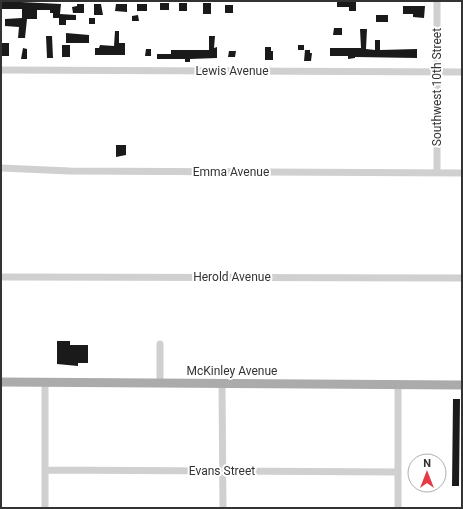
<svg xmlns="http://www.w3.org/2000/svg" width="463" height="509" viewBox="0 0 463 509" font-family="Roboto,sans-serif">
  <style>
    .building { fill: #1a1a1a }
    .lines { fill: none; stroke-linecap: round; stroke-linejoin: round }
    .minor { stroke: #d0d0d0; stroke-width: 7 }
    .major { stroke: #ababab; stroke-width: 9 }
    .labels { text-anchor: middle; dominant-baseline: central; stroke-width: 4; stroke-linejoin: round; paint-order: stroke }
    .street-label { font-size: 12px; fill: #333; stroke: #fff }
  </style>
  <rect width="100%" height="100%" fill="#fff"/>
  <path class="building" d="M 1,1 L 61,4 L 60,14 L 76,15 L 76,20 L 66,20 L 66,25 L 59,25 L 59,18 L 53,18 L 53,13 L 50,13 L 50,10 L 37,10 L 37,19 L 27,19 L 25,38 L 18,38 L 19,27 L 5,26 L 5,19 L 22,18 L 22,9 L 1,9 Z
    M 337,1 L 356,1 L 356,11 L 349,11 L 349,7 L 337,7 Z
    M 160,3 L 169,3 L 169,10 L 160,10 Z
    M 179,3 L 187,3 L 187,11 L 179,11 Z
    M 203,3 L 211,3 L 211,14 L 203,14 Z
    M 77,4 L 84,4 L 84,13 L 73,13 L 72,7 L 77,6 Z
    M 94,4 L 101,4 L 103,15 L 94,15 Z
    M 116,4 L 127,4 L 127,12 L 115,11 Z
    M 137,4 L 147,4 L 147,11 L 137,11 Z
    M 225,5 L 233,5 L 233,13 L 225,13 Z
    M 403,6 L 425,6 L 424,18 L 413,17 L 413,14 L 403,14 Z
    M 138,15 L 139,21 L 132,21 L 132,16 Z
    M 376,15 L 388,15 L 388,22 L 376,22 Z
    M 89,18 L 95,18 L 95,24 L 89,24 Z
    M 334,28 L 342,28 L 342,35 L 333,35 Z
    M 360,29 L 367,29 L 366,49 L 375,50 L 375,40 L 380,40 L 380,50 L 417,49 L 417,58 L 355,57 L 355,58 L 348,59 L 348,56 L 330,56 L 330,48 L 361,48 Z
    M 115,31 L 119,31 L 119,43 L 125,43 L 125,55 L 95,55 L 95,48 L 99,48 L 100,45 L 114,46 Z
    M 66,33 L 89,35 L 89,43 L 66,43 Z
    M 46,36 L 52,36 L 53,58 L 47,58 Z
    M 209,36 L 215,36 L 214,48 L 217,47 L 217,58 L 190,59 L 190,62 L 185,62 L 185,59 L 157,59 L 157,54 L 171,54 L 171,50 L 209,50 Z
    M 2,43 L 9,43 L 9,56 L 2,56 Z
    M 62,45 L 70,45 L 70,57 L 62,57 Z
    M 298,45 L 304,45 L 304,50 L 298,50 Z
    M 265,47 L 271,47 L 271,51 L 273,51 L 273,60 L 265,60 Z
    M 23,48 L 27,49 L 27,59 L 21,59 Z
    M 146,49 L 151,49 L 151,56 L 145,56 Z
    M 305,50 L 310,50 L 310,53 L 312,53 L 311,61 L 304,61 Z
    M 229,51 L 236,51 L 235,57 L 228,57 Z
    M 116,145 L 126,145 L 126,155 L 116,157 Z
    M 57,341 L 70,341 L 70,345 L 88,345 L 88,363 L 78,363 L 78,366 L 57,364 Z
    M 453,399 L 460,399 L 459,486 L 452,486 Z"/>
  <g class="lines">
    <path class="minor" d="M 1,70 L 462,72
      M 1,168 L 70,171 L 462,173
      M 437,173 L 437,1
      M 1,277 L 462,278
      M 45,382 L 45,508
      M 160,383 L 160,344
      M 222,383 L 223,508
      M 398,384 L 398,508
      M 45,470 L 398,472"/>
    <path class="major" d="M 1,382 L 462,385"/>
  </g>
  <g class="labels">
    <g class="street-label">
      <text x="232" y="71">Lewis Avenue</text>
      <text transform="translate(437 87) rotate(-90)">Southwest 10th Street</text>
      <text x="231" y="172">Emma Avenue</text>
      <text x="232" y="277">Herold Avenue</text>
      <text x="232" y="371">McKinley Avenue</text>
      <text x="222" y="471">Evans Street</text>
    </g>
  </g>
  <rect width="463" height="509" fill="none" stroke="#333333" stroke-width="4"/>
  <g transform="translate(427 473)"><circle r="19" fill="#ffffff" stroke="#adadad"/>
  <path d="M0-3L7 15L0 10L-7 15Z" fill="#e63946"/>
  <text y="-6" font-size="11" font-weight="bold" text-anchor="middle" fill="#333333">N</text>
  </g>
</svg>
